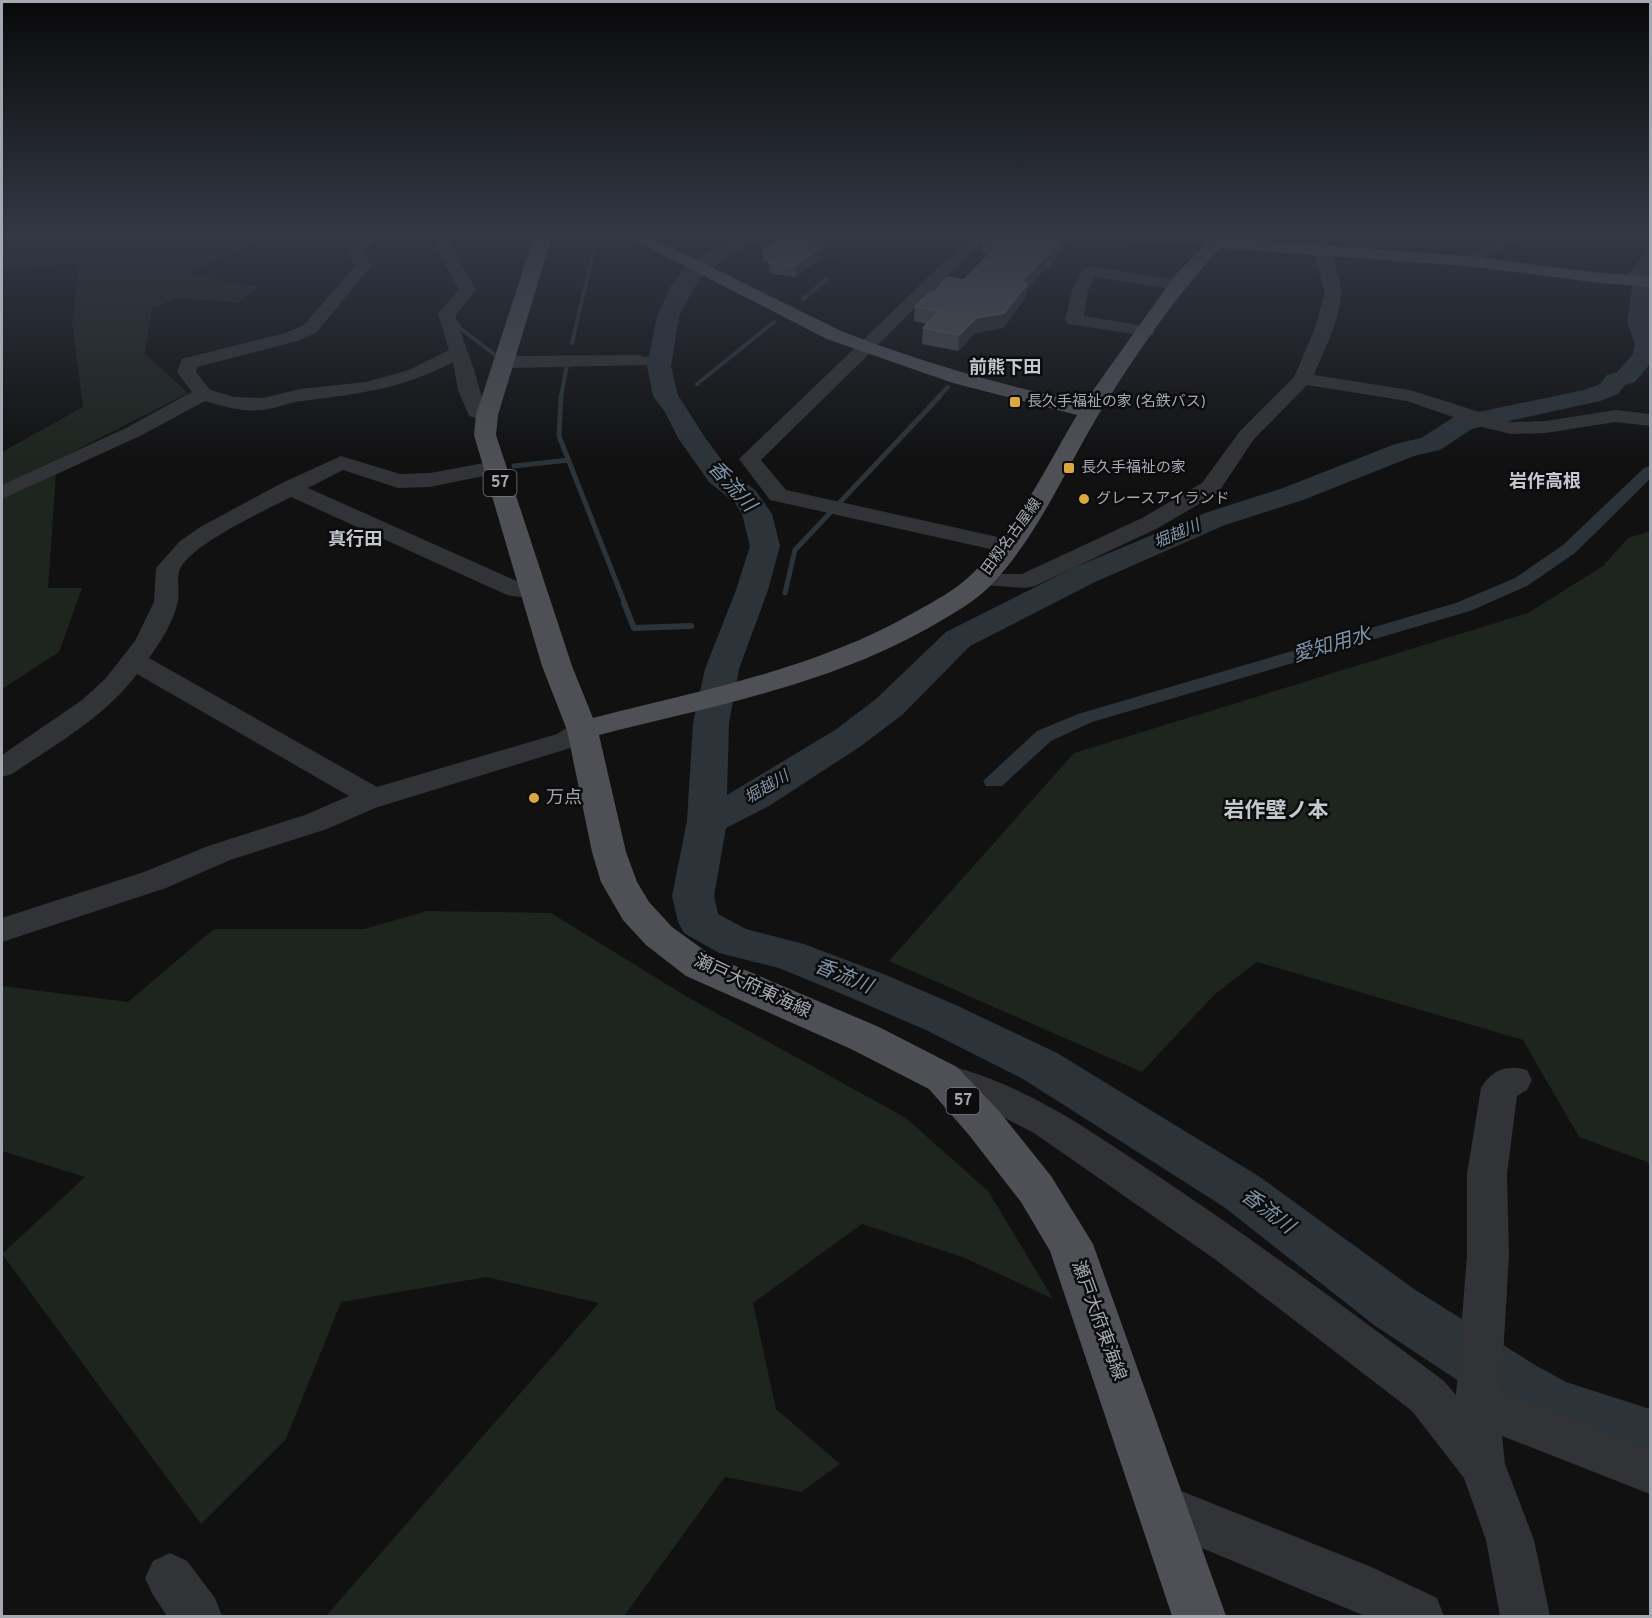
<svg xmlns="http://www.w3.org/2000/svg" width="1652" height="1618" viewBox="0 0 1652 1618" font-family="Overpass,'Noto Sans JP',sans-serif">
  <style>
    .green { fill: #1e241e }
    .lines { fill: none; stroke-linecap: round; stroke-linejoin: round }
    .stream-far2 { stroke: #2c3339; stroke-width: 4 }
    .stream-far1 { stroke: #2c3339; stroke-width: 5 }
    .stream { stroke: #2c3339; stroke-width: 6 }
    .canal { fill: #2c3339; fill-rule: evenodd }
    .river { fill: #2c3339; fill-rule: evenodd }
    .minor { fill: #323336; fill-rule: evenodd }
    .major { fill: #4f5055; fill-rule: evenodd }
    .wall { fill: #47484d }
    .shaded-wall { fill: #2d2e31 }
    .building { fill: #515357; stroke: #5e6065; stroke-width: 1.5 }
    .poi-dot { fill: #dba83f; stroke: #0c0c0d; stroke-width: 2 }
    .labels { text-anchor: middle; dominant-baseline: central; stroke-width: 5; stroke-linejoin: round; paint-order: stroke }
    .far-poi-label { font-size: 15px; fill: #a4a8b1; stroke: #0c0c0d; text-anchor: start }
    .far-street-label { font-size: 15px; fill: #a4a8b1; stroke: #0c0c0d }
    .shield { fill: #0c0c0d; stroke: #767980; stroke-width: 1.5 }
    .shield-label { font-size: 16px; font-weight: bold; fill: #a4a8b1 }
    .far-water-label { font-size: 16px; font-style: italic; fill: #7e94a9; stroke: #0c0c0d }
    .far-quarter-label { font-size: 18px; font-weight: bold; fill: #c4c7ce; stroke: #0c0c0d }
    .poi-label { font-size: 18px; fill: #a4a8b1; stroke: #0c0c0d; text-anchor: start }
    .street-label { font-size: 18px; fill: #a4a8b1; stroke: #0c0c0d }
    .water-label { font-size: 20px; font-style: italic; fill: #7e94a9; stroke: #0c0c0d }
    .quarter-label { font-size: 21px; font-weight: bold; fill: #c4c7ce; stroke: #0c0c0d }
  </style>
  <rect width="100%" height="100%" fill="#111112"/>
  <path class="green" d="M 2,233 L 276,233 L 186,274 L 258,287 L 238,303 L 178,298 L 152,308 L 145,354 L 188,393 L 57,460 L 48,588 L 82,588 L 59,652 L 2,689 L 2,452 L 83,407 L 72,322 L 79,263 L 2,269 Z
    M 822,245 L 854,249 L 839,261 L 808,257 Z
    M 1650,531 L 1650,1163 L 1579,1137 L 1523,1040 L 1257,962 L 1215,994 L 1142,1072 L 889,961 L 1074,753 L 1528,613 L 1603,566 L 1628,538 Z
    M 427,911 L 551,913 L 689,998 L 906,1118 L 988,1191 L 1053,1299 L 965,1258 L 862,1224 L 753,1303 L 776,1409 L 840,1464 L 801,1492 L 725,1477 L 624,1616 L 326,1616 L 599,1303 L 486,1277 L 341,1302 L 286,1439 L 201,1524 L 2,1254 L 85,1177 L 2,1151 L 2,986 L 128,1002 L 214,929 L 364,929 Z"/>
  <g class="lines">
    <path class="stream-far2" d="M 722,237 L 731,233
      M 803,299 L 827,279
      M 454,320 L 461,329 L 494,354
      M 572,343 L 597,236
      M 637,359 L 660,358
      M 697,384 L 774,322
      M 561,397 L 567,365
      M 938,397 L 948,387"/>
    <path class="stream-far1" d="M 561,396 L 559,436 L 625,604
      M 514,466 L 569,460
      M 785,593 L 795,550 L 940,396"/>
    <path class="stream" d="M 624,603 L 634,628 L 691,626"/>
    <path class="canal" d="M 1650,466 L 1650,479 L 1575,553 L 1527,586 L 1470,611 L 1092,722 L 1051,741 L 1002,786 L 986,786 L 983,781 L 1037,731 L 1078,714 L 1456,603 L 1515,578 L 1563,545 L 1644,468 Z"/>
    <path class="river" d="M 743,233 L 769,233 L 766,237 L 730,254 L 699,279 L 679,316 L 671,366 L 678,395 L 704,436 L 729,470 L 756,491 L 772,514 L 780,546 L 768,590 L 739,669 L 729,723 L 727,795 L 835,730 L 876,699 L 946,632 L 1073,568 L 1205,513 L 1283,488 L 1395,444 L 1421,438 L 1454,417 L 1584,390 L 1600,384 L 1607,375 L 1617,372 L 1633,354 L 1635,344 L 1627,322 L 1633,281 L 1636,276 L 1650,272 L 1650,364 L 1635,382 L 1625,385 L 1618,394 L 1600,401 L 1472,429 L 1440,450 L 1414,456 L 1303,500 L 1225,525 L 1095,582 L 970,646 L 902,715 L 861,746 L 769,806 L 726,828 L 714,896 L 718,914 L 746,929 L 804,944 L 886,975 L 958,1006 L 1057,1053 L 1260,1177 L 1414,1289 L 1535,1365 L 1566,1382 L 1650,1409 L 1650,1467 L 1532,1426 L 1495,1405 L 1374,1325 L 1224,1207 L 1023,1079 L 926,1030 L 854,999 L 779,968 L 719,953 L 684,933 L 678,922 L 672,896 L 687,821 L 693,723 L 705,669 L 736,590 L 750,546 L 742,514 L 735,503 L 709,482 L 678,438 L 665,412 L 653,396 L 647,366 L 657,316 L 671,286 L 683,269 L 716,246 Z"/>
    <path class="minor" d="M 365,233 L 381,233 L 364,253 L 371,266 L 316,333 L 297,341 L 197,367 L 196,372 L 210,390 L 234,397 L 263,398 L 300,389 L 366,382 L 409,370 L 449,350 L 438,314 L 459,289 L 441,257 L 432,233 L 448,233 L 457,257 L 476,289 L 456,315 L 456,319 L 474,370 L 485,408 L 494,411 L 497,415 L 494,419 L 487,421 L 469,416 L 458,390 L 453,362 C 399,390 362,393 303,401 C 290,402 277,408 263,410 C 243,412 224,407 205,401 L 140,436 L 2,499 L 2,485 L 126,428 L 192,392 L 177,372 L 182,359 L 285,333 L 304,325 L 355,266 L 348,253 Z
      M 974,233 L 991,233 L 879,344 L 872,345 L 874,348 L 871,352 L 761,460 L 786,490 L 1016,541 L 1020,546 L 1016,551 L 1008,553 L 770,500 L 739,459 L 743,455 L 859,344 L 866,343 L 864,340 L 867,336 Z
      M 1088,233 L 1158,233 L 1216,237 L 1224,242 L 1216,247 L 1096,238 Z
      M 1312,233 L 1328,233 C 1329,253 1341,277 1341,293 C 1341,318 1323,352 1314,375 L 1410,390 L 1511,422 L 1546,421 L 1615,410 L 1650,414 L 1650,426 L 1615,422 L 1546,433 L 1511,434 L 1482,427 L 1407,401 L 1307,385 L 1254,439 L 1218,493 L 1158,528 L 1035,586 L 1026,588 L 973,584 L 970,579 L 973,574 L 1022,574 L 1142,518 L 1202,483 L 1240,431 L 1294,377 L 1314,331 L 1325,293 L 1313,250 Z
      M 1509,233 L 1529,233 L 1472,264 L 1466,266 L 1458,261 Z
      M 1650,251 L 1650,267 L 1639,284 L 1627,284 L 1625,280 L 1627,276 L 1644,253 Z
      M 1090,266 L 1177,280 L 1185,285 L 1177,290 L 1095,277 L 1088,290 L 1084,316 L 1152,327 L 1155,331 L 1152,335 L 1146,336 L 1068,324 L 1065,320 L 1072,290 L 1084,268 Z
      M 640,355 L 649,361 L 647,365 L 503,368 L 494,362 L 503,356 Z
      M 341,456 L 400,474 L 430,473 L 495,461 L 503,462 L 506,467 L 503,472 L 430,487 L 398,488 L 343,470 L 308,488 L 521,583 L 543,587 L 546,592 L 543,597 L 534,599 L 507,595 L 291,497 C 266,510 191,544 180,569 C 176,578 180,592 178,601 C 174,621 160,643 149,658 L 377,787 L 557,734 C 569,726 577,720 592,724 L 596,730 L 577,746 L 375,808 L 327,829 L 230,860 L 166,888 L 2,942 L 2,918 L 144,872 L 208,846 L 305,815 L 349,796 L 137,674 C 105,717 56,744 12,774 L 2,777 L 2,755 L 82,700 L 105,679 L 135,641 L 154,602 L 156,568 L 180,541 L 202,526 L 282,483 Z
      M 943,1064 C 1023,1083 1088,1129 1155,1174 C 1254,1240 1349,1310 1444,1381 L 1456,1395 L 1467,1255 L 1467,1174 L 1481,1088 C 1491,1070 1508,1064 1527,1070 L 1532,1080 L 1527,1090 L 1517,1096 L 1507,1174 L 1509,1255 L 1501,1391 L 1650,1448 L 1650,1494 L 1502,1436 L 1505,1464 L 1534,1540 L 1550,1616 L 1500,1616 L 1486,1540 L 1464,1478 L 1412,1411 L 1216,1260 L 1034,1133 L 966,1098 L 930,1088 L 925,1078 L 930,1068 Z
      M 1161,1483 L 1369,1566 L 1437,1598 L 1444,1616 L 1365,1616 L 1144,1524 L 1137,1507 L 1144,1490 Z
      M 170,1553 L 187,1561 L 215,1598 L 222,1616 L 167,1616 L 153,1595 L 145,1578 L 153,1561 Z"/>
    <path class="major" d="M 535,233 L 553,233 L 498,415 L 496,435 L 572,666 L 593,718 C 702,690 816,669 915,612 C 935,601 955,590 972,574 C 1013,535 1048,464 1077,415 L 953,383 L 827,339 L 620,233 L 642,233 L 841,331 C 920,362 1001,385 1084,403 L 1176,274 L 1217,233 L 1237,233 L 1232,238 L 1466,256 L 1601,273 L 1650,276 L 1650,287 L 1601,283 L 1466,266 L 1220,248 C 1177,295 1139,349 1105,404 C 1068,463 1041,532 992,584 C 977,600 956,612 937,623 C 834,684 713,706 599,735 L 626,852 L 637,882 L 649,902 L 672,927 L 712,956 L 879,1027 L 957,1067 L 999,1111 L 1051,1176 L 1093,1244 L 1226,1616 L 1172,1616 L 1050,1251 L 1021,1202 L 969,1135 L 929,1089 L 851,1049 L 686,976 L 646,945 L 623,920 L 601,882 L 592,852 L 567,730 L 542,666 L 474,435 L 476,415 Z"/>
  </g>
  <path class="wall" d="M 826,233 L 826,242 L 819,248 L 820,258 L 796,277 L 769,273 L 769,262 L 763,262 L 763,251 Z
    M 982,240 L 1067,243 L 1050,268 L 1046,268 L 1026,290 L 1025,299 L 1003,328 L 975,333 L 958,351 L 922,344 L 923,328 L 927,324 L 914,321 L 915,306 L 934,292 L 964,280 L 988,255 L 981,254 Z"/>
  <path class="shaded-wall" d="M 825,233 L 826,233 L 826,242 L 808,257 L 808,246 Z
    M 1066,233 L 1068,233 L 1067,243 L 1050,268 L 1051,254 Z
    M 820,248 L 820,258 L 796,277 L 795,266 Z
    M 1048,254 L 1046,268 L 1026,290 L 1025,299 L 1003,328 L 975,333 L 958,351 L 959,335 L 976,318 L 1022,281 Z"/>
  <path class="building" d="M 787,233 L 825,233 L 808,246 L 820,248 L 795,266 L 769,263 L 780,254 L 763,251 Z
    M 989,233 L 1066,233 L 1051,254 L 1048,254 L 1022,281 L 1027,284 L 1004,313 L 976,318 L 959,335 L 923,328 L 940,311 L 915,306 L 931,292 L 934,292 L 947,277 L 964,280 L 1001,242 L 982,240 Z"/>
  <linearGradient id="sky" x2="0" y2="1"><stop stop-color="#09090a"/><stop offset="0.51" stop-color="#323844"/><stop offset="1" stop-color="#323844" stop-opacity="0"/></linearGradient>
  <rect width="1652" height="460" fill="url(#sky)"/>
  <g class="poi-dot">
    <rect x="1009" y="396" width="12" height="12" rx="3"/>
    <rect x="1063" y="462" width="12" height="12" rx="3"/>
    <circle cx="1084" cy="499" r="6"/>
    <circle cx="534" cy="798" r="6"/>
  </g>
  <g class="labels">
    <g class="far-poi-label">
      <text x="1027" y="402">長久手福祉の家 (名鉄バス)</text>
      <text x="1081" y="468">長久手福祉の家</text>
      <text x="1096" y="499">グレースアイランド</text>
    </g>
    <g class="far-street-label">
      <text transform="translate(1012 537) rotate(-54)">田籾名古屋線</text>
    </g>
    <g class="shield">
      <rect x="483.5" y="470" width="33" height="26" rx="4.5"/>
      <rect x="946.5" y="1088" width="33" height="26" rx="4.5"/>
    </g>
    <g class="shield-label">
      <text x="500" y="483">57</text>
      <text x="963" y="1101">57</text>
    </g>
    <g class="far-water-label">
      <text transform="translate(1177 535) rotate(-23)">堀越川</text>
      <text transform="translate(767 788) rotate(-31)">堀越川</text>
    </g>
    <g class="far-quarter-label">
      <text x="1005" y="368">前熊下田</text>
      <text x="1545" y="482">岩作高根</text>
      <text x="355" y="540">真行田</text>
    </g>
    <g class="poi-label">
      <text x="546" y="798">万点</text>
    </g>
    <g class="street-label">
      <text transform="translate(752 987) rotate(25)">瀬戸大府東海線</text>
      <text transform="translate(1098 1321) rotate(70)">瀬戸大府東海線</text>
    </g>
    <g class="water-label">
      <text transform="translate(731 487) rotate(48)">香流川</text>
      <text transform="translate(1332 646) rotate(-16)">愛知用水</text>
      <text transform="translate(843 977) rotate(22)">香流川</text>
      <text transform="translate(1267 1212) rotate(37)">香流川</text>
    </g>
    <g class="quarter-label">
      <text x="1276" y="811">岩作壁ノ本</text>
    </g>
  </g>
  <rect width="1652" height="1618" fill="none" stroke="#a4a8b1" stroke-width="6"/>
</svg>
